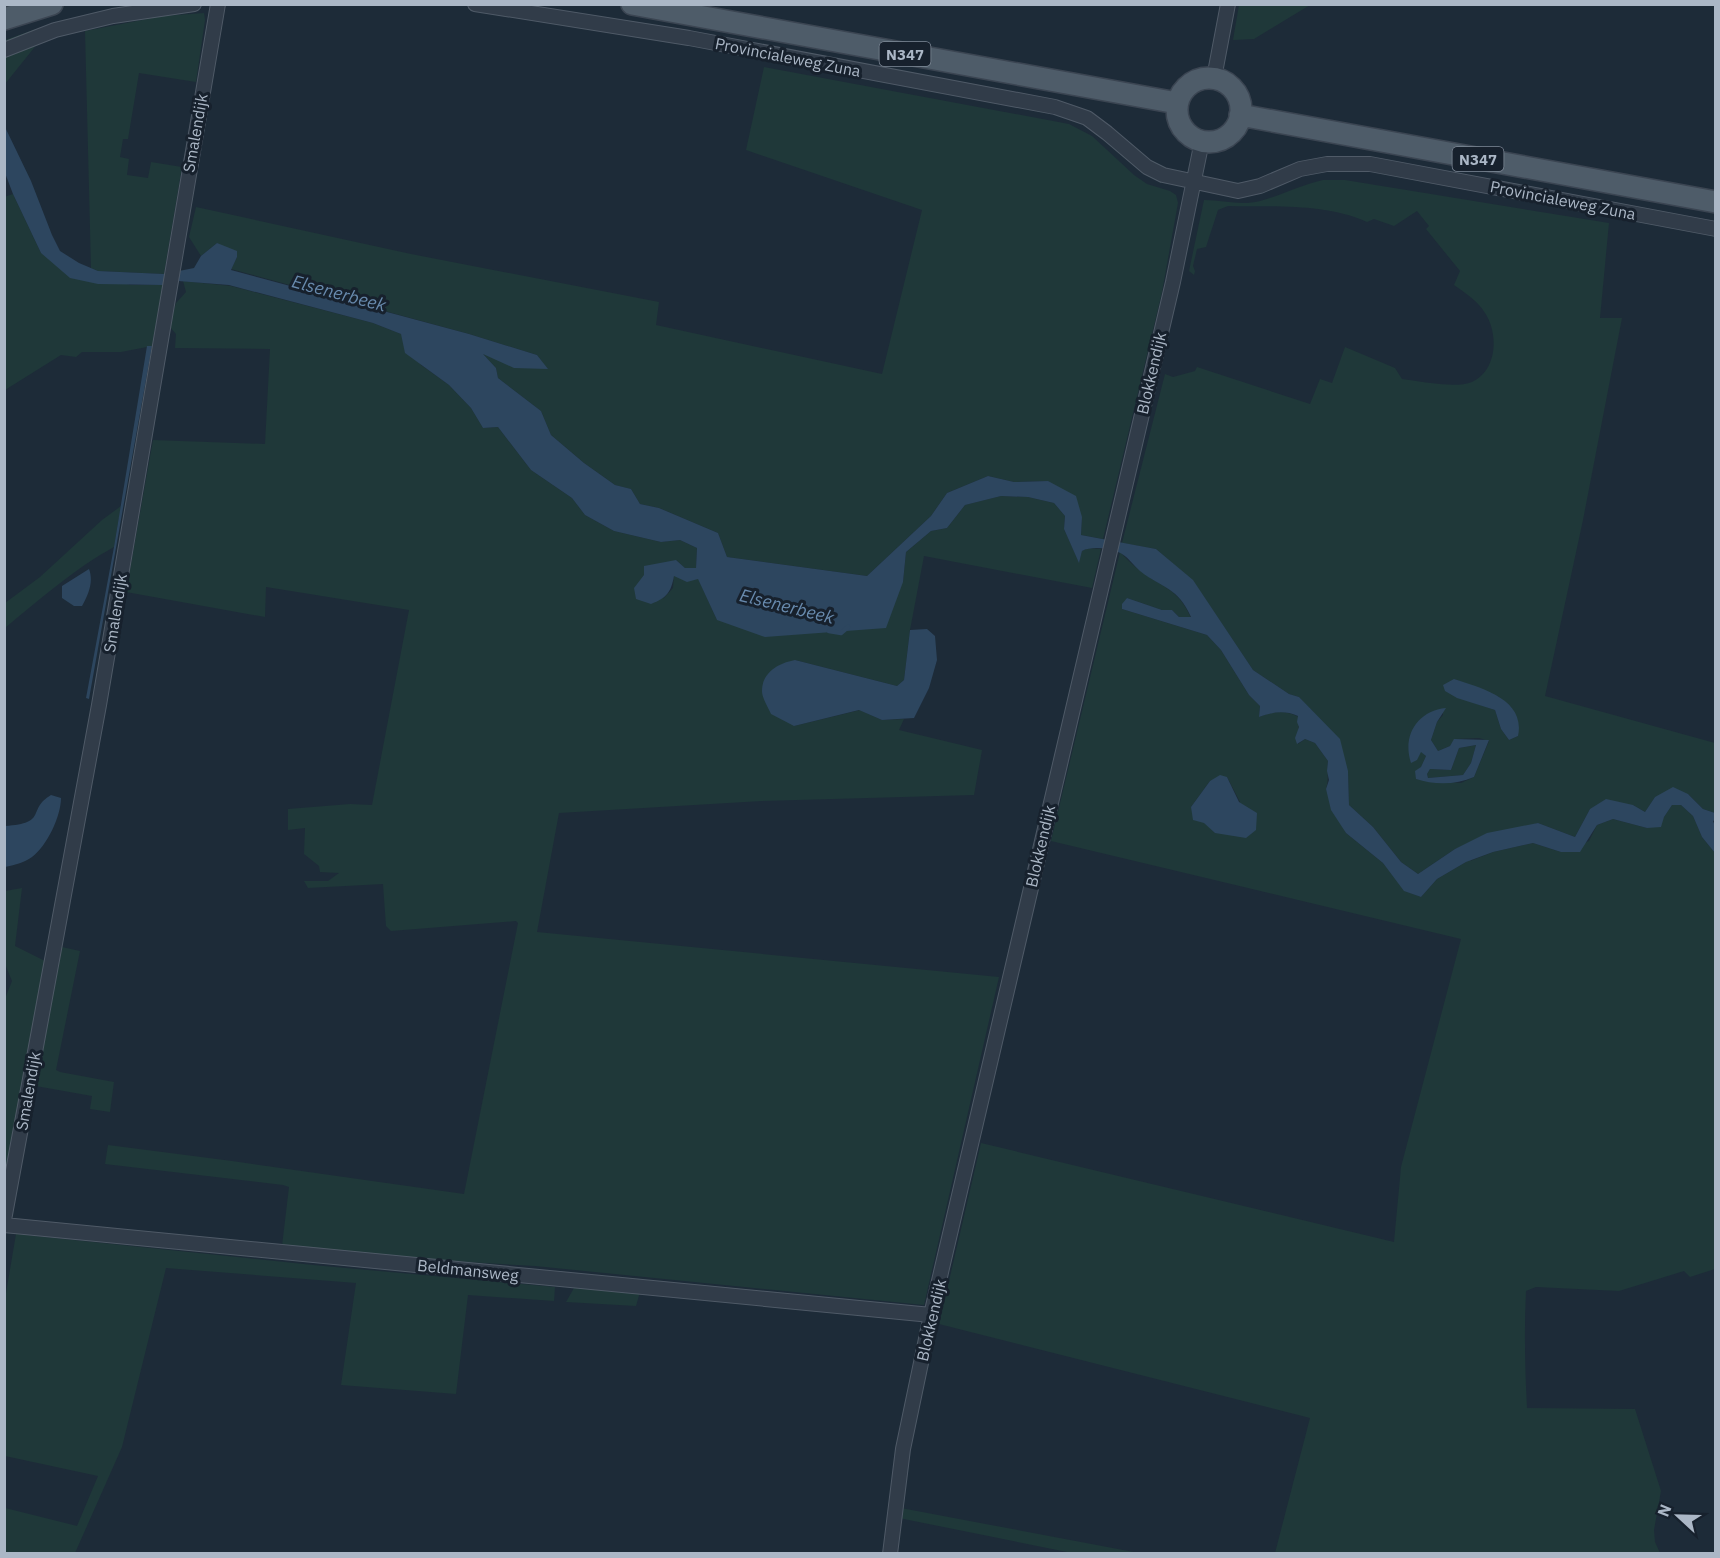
<svg xmlns="http://www.w3.org/2000/svg" width="1720" height="1558" viewBox="0 0 1720 1558" font-family="'IBM Plex Sans',sans-serif">
  <style>
    .green { fill: #1f3839; fill-rule: evenodd }
    .water { fill: #2d465f; fill-rule: evenodd }
    .lines { fill: none; stroke-linecap: round; stroke-linejoin: round }
    .stream { stroke: #2d465f; stroke-width: 4.5 }
    .minor-casing { stroke: #4f5a67; stroke-width: 16 }
    .primary-casing { stroke: #3b4552; stroke-width: 24 }
    .minor { stroke: #313c49; stroke-width: 14 }
    .primary { stroke: #4e5c69; stroke-width: 21 }
    .labels { text-anchor: middle; dominant-baseline: central; stroke-width: 6; stroke-linejoin: round; paint-order: stroke }
    .shield { fill: #17212d; stroke: #7f8a98; stroke-width: 1.5 }
    .shield-label { font-size: 15px; font-weight: bold; fill: #abb7c6 }
    .street-label { font-size: 16px; fill: #abb7c6; stroke: #17212d }
    .water-label { font-size: 18px; font-style: italic; fill: #688aad; stroke: #17212d }
  </style>
  <rect width="100%" height="100%" fill="#1d2b38"/>
  <path class="green" d="M 1239,5 L 1239,4 L 1310,5 L 1254,39 L 1233,40 Z
    M 204,13 L 205,20 L 196,82 L 139,73 L 128,139 L 123,139 L 120,157 L 129,159 L 127,175 L 148,178 L 151,162 L 182,167 L 164,274 L 98,271 L 91,268 L 85,31 L 163,16 Z
    M 50,28 L 5,84 L 5,40 L 36,29 Z
    M 764,67 L 1069,124 L 1092,136 L 1134,175 L 1147,184 L 1170,191 L 1176,195 L 1178,203 L 1162,292 L 1103,539 L 1081,535 L 1082,517 L 1048,481 L 1014,482 L 988,476 L 947,493 L 931,516 L 867,576 L 727,557 L 718,533 L 659,508 L 640,504 L 631,489 L 615,485 L 584,463 L 551,435 L 541,411 L 498,378 L 496,368 L 481,352 L 547,369 L 537,355 L 469,334 L 231,269 L 237,257 L 217,243 L 201,256 L 189,237 L 196,207 L 411,254 L 659,302 L 656,325 L 882,374 L 922,210 L 746,150 Z
    M 1323,180 L 1345,180 L 1609,223 L 1600,318 L 1622,318 L 1583,520 L 1545,696 L 1715,743 L 1715,813 L 1703,809 L 1688,794 L 1655,797 L 1645,812 L 1633,805 L 1590,809 L 1575,837 L 1538,823 L 1455,849 L 1418,874 L 1401,862 L 1373,827 L 1349,805 L 1348,771 L 1299,697 L 1289,694 L 1253,670 L 1193,581 L 1156,549 L 1122,543 L 1165,374 L 1173,377 L 1195,371 L 1197,367 L 1310,404 L 1320,379 L 1332,383 L 1345,347 L 1395,368 L 1402,379 C 1420,381 1455,389 1472,382 C 1497,371 1499,334 1485,313 C 1478,301 1465,293 1454,285 L 1460,271 L 1426,229 L 1429,226 L 1417,211 L 1394,226 L 1374,219 L 1367,222 C 1325,203 1273,207 1228,206 L 1218,210 L 1206,247 L 1197,249 L 1193,266 L 1195,271 L 1194,275 L 1189,271 L 1204,200 C 1224,200 1240,206 1260,201 C 1282,195 1301,185 1323,180 ZM 1454,679 L 1499,697 L 1518,736 L 1509,740 L 1501,729 L 1495,710 L 1472,702 ZM 1442,709 L 1443,715 L 1437,722 L 1431,740 L 1438,751 L 1450,746 L 1455,739 L 1479,738 L 1489,741 L 1474,777 L 1461,783 L 1416,779 L 1426,756 L 1421,751 Z
    M 13,194 L 41,253 L 130,285 L 163,285 L 152,346 L 121,352 L 82,352 L 76,357 L 61,355 L 5,390 L 4,197 Z
    M 183,281 L 231,286 L 373,323 L 401,334 L 421,365 L 449,385 L 471,408 L 483,428 L 498,427 L 531,470 L 572,498 L 585,515 L 614,531 L 661,542 L 680,540 L 697,548 L 696,568 L 685,568 L 676,560 L 663,599 L 673,588 L 674,575 L 698,578 L 717,620 L 903,582 L 906,552 L 931,531 L 947,528 L 965,505 L 1001,496 L 1028,497 L 1054,503 L 1065,516 L 1064,529 L 1079,562 L 1082,551 L 1088,548 L 1101,549 L 1092,588 L 924,556 L 910,630 L 904,680 L 897,686 L 795,660 L 794,726 L 860,710 L 882,720 L 904,719 L 899,730 L 982,750 L 974,795 L 762,801 L 559,813 L 537,932 L 999,977 L 924,1305 L 535,1266 L 416,1259 L 282,1246 L 289,1187 L 283,1185 L 105,1164 L 108,1145 L 232,1161 L 464,1194 L 518,923 L 516,921 L 391,931 L 386,926 L 383,884 L 308,888 L 304,881 L 328,881 L 339,873 L 320,872 L 319,866 L 304,854 L 305,828 L 288,830 L 288,809 L 350,804 L 372,805 L 409,610 L 266,587 L 265,617 L 126,592 L 153,440 L 265,444 L 270,349 L 175,348 L 176,334 L 169,326 L 176,303 L 186,292 Z
    M 121,506 L 114,547 C 74,569 40,599 5,628 L 5,603 L 40,577 L 102,520 Z
    M 1120,552 C 1127,559 1133,566 1141,571 C 1164,589 1178,588 1191,618 L 1179,617 L 1172,610 L 1162,610 L 1127,598 L 1122,609 L 1207,635 L 1221,650 L 1249,695 L 1260,706 L 1259,717 C 1273,711 1285,710 1299,717 L 1298,744 L 1305,739 L 1315,743 L 1328,761 C 1327,771 1329,779 1326,789 L 1346,833 L 1383,863 L 1405,891 L 1421,897 L 1437,879 L 1481,853 L 1470,861 L 1493,852 L 1533,843 L 1561,852 L 1589,841 L 1597,825 L 1613,819 L 1647,828 L 1664,817 L 1672,805 L 1681,805 L 1693,816 L 1702,837 L 1715,853 L 1715,1269 L 1690,1277 L 1684,1271 L 1619,1291 L 1536,1287 L 1526,1291 C 1524,1330 1525,1369 1527,1408 L 1635,1409 L 1661,1491 L 1654,1530 L 1655,1542 L 1660,1553 L 1275,1553 L 1310,1418 L 939,1324 L 981,1143 L 1394,1242 L 1401,1167 L 1461,939 L 1051,841 ZM 1227,777 L 1240,802 L 1215,833 L 1191,807 L 1210,781 Z
    M 1476,745 L 1471,763 L 1463,775 L 1428,778 L 1427,774 L 1430,769 L 1451,770 L 1459,748 Z
    M 22,888 L 15,946 L 45,961 L 5,1187 L 4,1001 L 12,981 L 5,964 L 5,891 Z
    M 62,947 L 80,951 L 56,1070 L 60,1072 L 114,1082 L 110,1112 L 90,1109 L 92,1096 L 36,1086 Z
    M 16,1234 L 313,1265 L 555,1287 L 554,1301 L 468,1295 L 456,1394 L 341,1385 L 356,1283 L 166,1268 L 122,1447 L 75,1553 L 5,1553 L 5,1508 L 77,1526 L 98,1476 L 5,1456 L 5,1299 Z
    M 574,1288 L 640,1292 L 636,1306 L 566,1302 Z
    M 901,1508 L 1139,1553 L 1072,1553 L 899,1518 Z"/>
  <path class="water" d="M 4,125 L 31,181 L 52,235 L 60,251 L 79,263 L 98,271 L 164,274 L 194,268 L 201,256 L 217,243 L 237,251 L 237,257 L 231,270 L 469,334 L 537,355 L 548,369 L 514,368 L 483,354 L 496,368 L 498,378 L 541,411 L 551,435 L 584,463 L 615,485 L 631,489 L 640,504 L 659,508 L 718,533 L 727,557 L 867,576 L 931,516 L 947,493 L 988,476 L 1014,482 L 1048,481 L 1076,496 L 1082,517 L 1081,535 L 1156,549 L 1193,580 L 1253,670 L 1289,694 L 1299,697 L 1340,739 L 1348,771 L 1349,805 L 1373,827 L 1401,862 L 1418,874 L 1455,849 L 1487,833 L 1538,823 L 1575,837 L 1590,809 L 1606,799 L 1633,805 L 1645,812 L 1655,797 L 1673,787 L 1688,794 L 1703,809 L 1715,813 L 1715,820 L 1713,821 L 1715,826 L 1715,853 L 1702,837 L 1693,816 L 1681,805 L 1672,805 L 1664,817 L 1661,827 L 1647,828 L 1613,819 L 1597,825 L 1580,852 L 1561,852 L 1533,843 L 1493,852 L 1466,862 L 1437,879 L 1421,897 L 1404,891 L 1383,863 L 1346,833 L 1331,810 L 1326,789 L 1329,780 L 1327,771 L 1328,761 L 1315,743 L 1305,739 L 1297,744 L 1295,738 L 1299,727 L 1297,722 L 1298,716 C 1284,710 1273,712 1259,717 L 1260,706 L 1249,695 L 1221,650 L 1207,635 L 1122,609 L 1122,604 L 1127,598 L 1162,610 L 1172,610 L 1179,617 L 1191,617 C 1178,587 1163,589 1140,571 C 1133,565 1127,555 1118,552 C 1108,548 1091,546 1082,551 L 1079,563 L 1064,529 L 1065,516 L 1054,503 L 1028,497 L 1001,496 L 965,505 L 947,528 L 931,531 L 906,552 L 903,582 L 886,628 L 765,637 L 717,620 L 698,579 L 687,582 L 674,576 C 671,592 667,598 651,604 L 636,599 L 634,588 L 644,575 L 644,566 L 676,560 L 685,568 L 696,568 L 697,548 L 680,540 L 661,542 L 614,531 L 585,515 L 572,498 L 531,470 L 498,427 L 483,428 L 471,408 L 449,385 L 405,353 L 401,334 L 373,323 L 229,285 L 178,281 L 163,285 L 98,284 L 70,278 L 41,253 L 13,194 L 5,173 Z
    M 147,346 L 152,346 L 89,699 L 86,698 L 114,547 Z
    M 89,569 C 94,582 88,595 82,606 L 74,606 L 62,598 L 62,586 Z
    M 927,629 L 935,636 L 937,660 L 929,688 L 914,718 L 882,720 L 859,710 L 794,726 L 771,714 C 768,707 762,698 762,691 C 762,672 779,663 795,660 L 897,686 L 904,680 L 910,630 Z
    M 1454,679 C 1481,688 1526,699 1518,736 L 1509,740 L 1501,729 L 1495,710 L 1457,698 L 1445,691 L 1443,685 Z
    M 1446,708 L 1437,722 L 1431,740 L 1438,751 L 1450,746 L 1454,739 L 1489,740 L 1474,777 C 1456,785 1434,785 1416,779 L 1415,771 L 1421,767 L 1426,756 L 1421,752 L 1417,760 L 1411,763 C 1402,736 1417,711 1446,708 ZM 1476,745 L 1471,763 L 1463,775 L 1428,778 L 1427,774 L 1430,769 L 1451,770 L 1459,748 Z
    M 1220,775 L 1227,777 L 1239,802 L 1257,813 L 1256,830 L 1246,838 L 1215,833 L 1204,823 L 1193,820 L 1191,807 L 1210,781 Z
    M 51,795 L 61,798 C 61,816 47,846 32,857 C 24,863 14,865 5,867 L 5,826 C 49,823 26,810 51,795 Z"/>
  <g class="lines">
    <path class="stream" d="M 829,631 L 841,633 L 848,627"/>
    <g class="minor-casing">
      <path id="minor" d="M 475,4 L 689,38 L 1055,107 L 1087,118 L 1107,133 L 1147,167 L 1163,175 L 1238,191 L 1260,186 L 1300,169 L 1327,164 L 1370,164 L 1716,229
        M 4,50 L 55,30 L 113,16 L 194,4
        M 1214,78 L 1228,4
        M 4,1220 L 99,705 L 218,4
        M 4,1225 L 931,1315
        M 890,1554 L 903,1449 L 931,1315 L 1173,282 L 1202,141"/>
    </g>
    <g class="primary-casing">
      <path id="primary" d="M 632,4 L 1177,103
        M 4,19 L 52,4
        M1177 110a32 32 0 1 1 64 0a32 32 0 1 1-64 0Z
        M 1240,115 L 1716,202"/>
    </g>
    <use href="#minor" class="minor"/>
    <use href="#primary" class="primary"/>
  </g>
  <g class="labels">
    <g class="shield">
      <rect x="879.5" y="42" width="51" height="24" rx="4.5"/>
      <rect x="1452.5" y="147" width="51" height="24" rx="4.5"/>
    </g>
    <g class="shield-label">
      <text x="905" y="54">N347</text>
      <text x="1478" y="159">N347</text>
    </g>
    <g class="street-label">
      <text transform="translate(788 57) rotate(11)">Provincialeweg Zuna</text>
      <text transform="translate(195 133) rotate(-80)">Smalendijk</text>
      <text transform="translate(1563 200) rotate(11)">Provincialeweg Zuna</text>
      <text transform="translate(1151 373) rotate(-77)">Blokkendijk</text>
      <text transform="translate(115 613) rotate(-81)">Smalendijk</text>
      <text transform="translate(1040 846) rotate(-77)">Blokkendijk</text>
      <text transform="translate(28 1091) rotate(-80)">Smalendijk</text>
      <text transform="translate(468 1270) rotate(6)">Beldmansweg</text>
      <text transform="translate(931 1320) rotate(-77)">Blokkendijk</text>
    </g>
    <g class="water-label">
      <text transform="translate(339 293) rotate(15)">Elsenerbeek</text>
      <text transform="translate(787 606) rotate(14)">Elsenerbeek</text>
    </g>
  </g>
  <rect width="1720" height="1558" fill="none" stroke="#abb7c6" stroke-width="12"/>
  <g transform="translate(1678 1516) rotate(292)" stroke="#17212d" stroke-width="4.5" paint-order="stroke">
  <path d="M0-4.5L10 22L0 15L-10 22Z" fill="#abb7c6"/>
  <text y="-9" font-size="16" font-weight="bold" text-anchor="middle" fill="#abb7c6">N</text>
  </g>
</svg>
